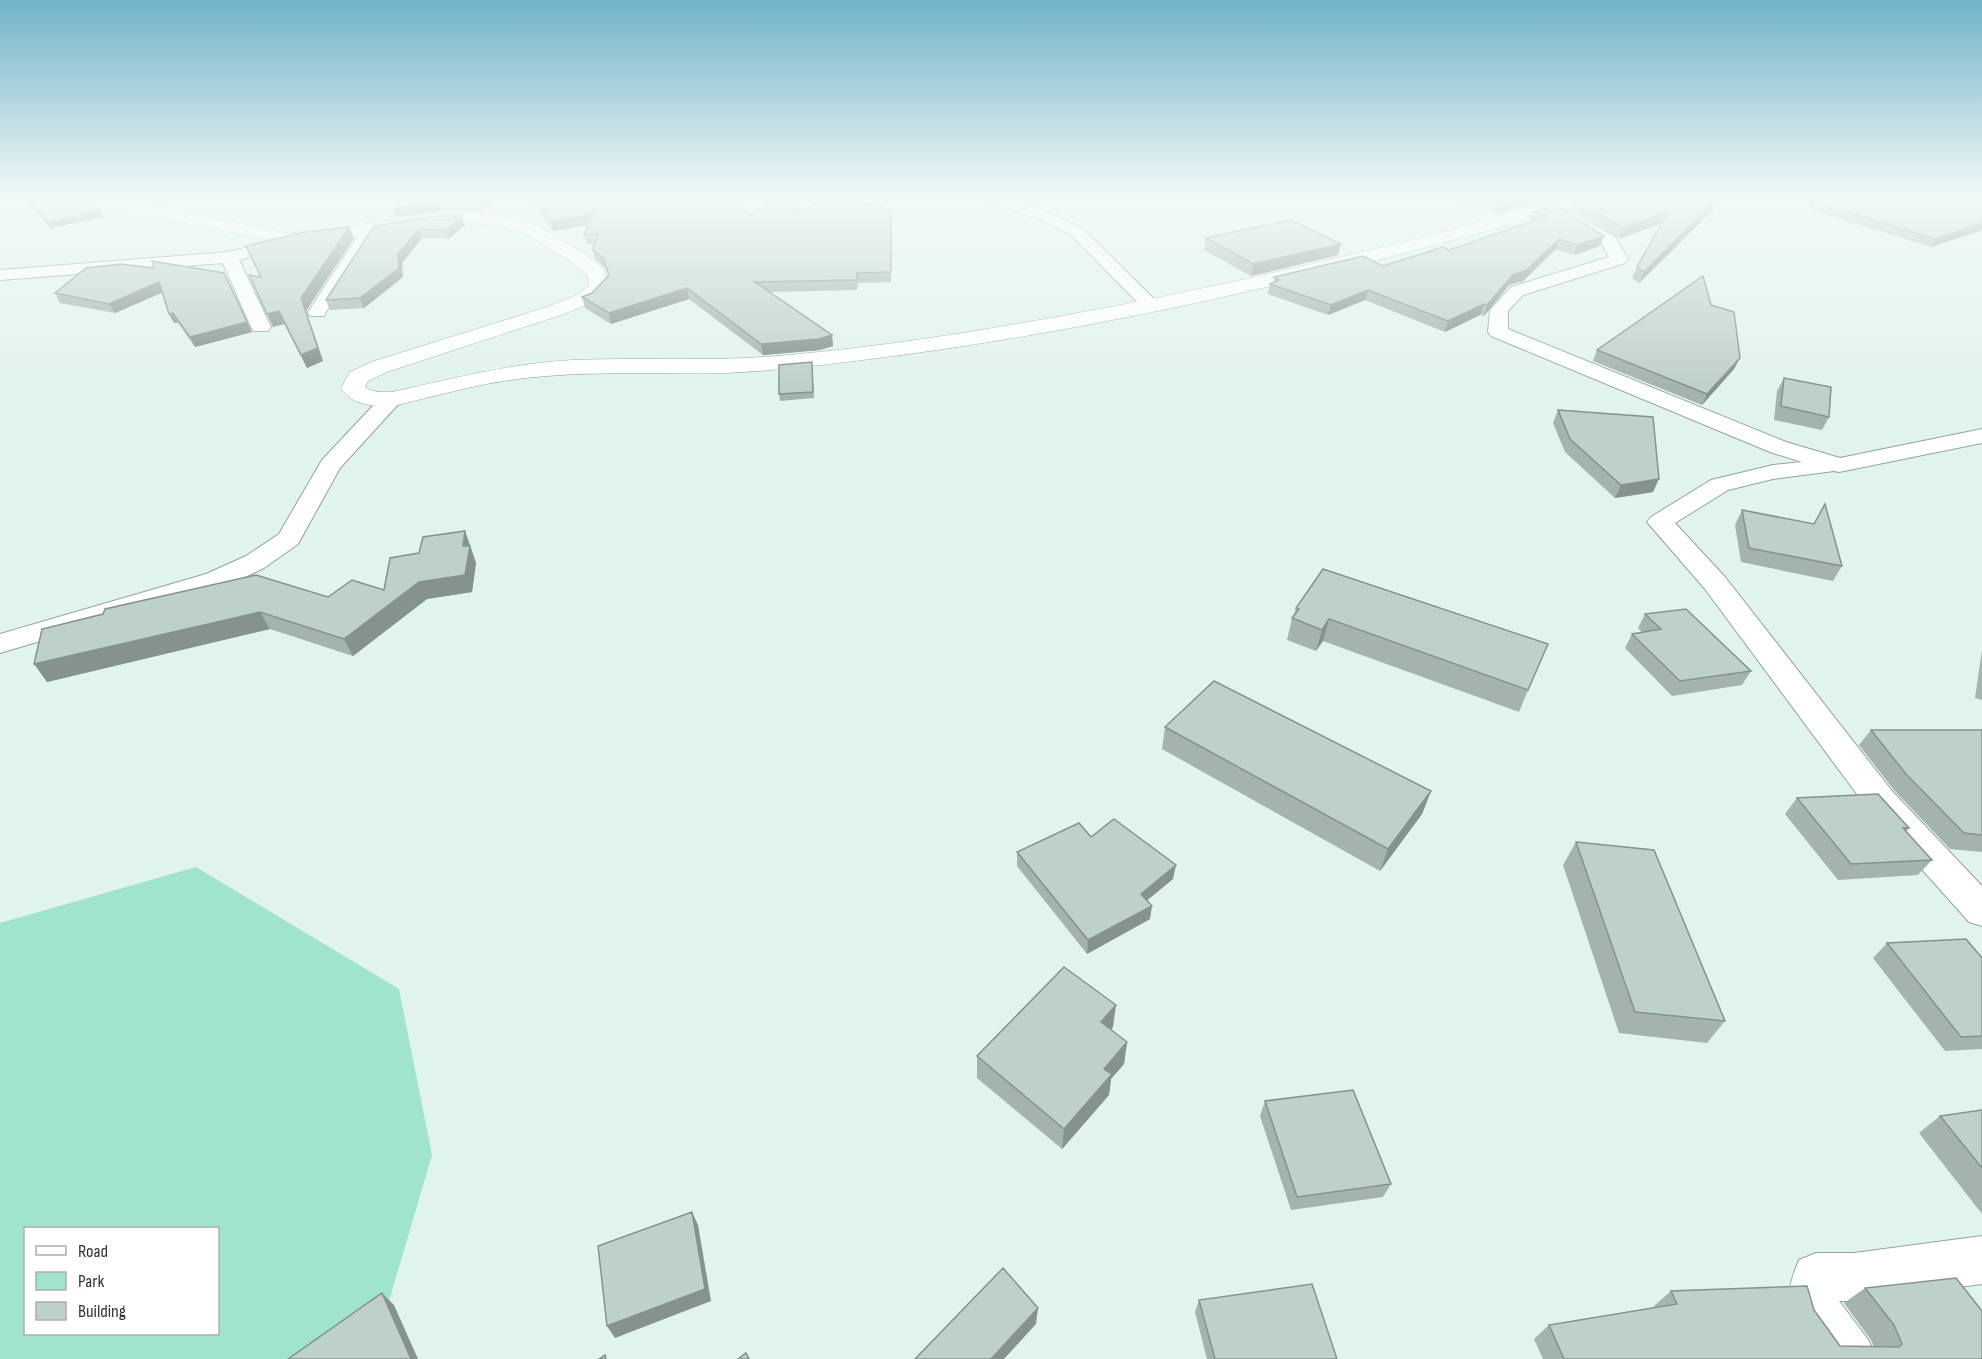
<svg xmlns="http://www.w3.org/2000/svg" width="1982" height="1359" viewBox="0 0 1982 1359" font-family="'Sofia Sans Condensed',sans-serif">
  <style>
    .green { fill: #a0e4d0; fill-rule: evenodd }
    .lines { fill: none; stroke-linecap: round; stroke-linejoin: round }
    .street-casing { stroke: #92a39d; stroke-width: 2 }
    .secondary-casing { stroke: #92a39d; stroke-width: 1 }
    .street { fill: #fff; fill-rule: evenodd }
    .secondary { fill: #fff; fill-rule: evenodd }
    .wall { fill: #a3b3ae }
    .shaded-wall { fill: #85928d }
    .building { fill: #bed0ca; stroke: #85928d; stroke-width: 1.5 }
  </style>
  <rect width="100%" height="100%" fill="#e1f3ed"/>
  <path class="green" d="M 196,867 L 399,989 L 432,1155 L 372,1359 L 0,1359 L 0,923 ZM 26,1228 L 218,1228 L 218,1334 L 26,1334 Z"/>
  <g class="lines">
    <g class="street-casing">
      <path id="street" d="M 982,197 L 1005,197 L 1053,214 L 1083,229 L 1161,306 L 1159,310 L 1145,310 L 1071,235 L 1041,220 L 985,200 Z
        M 1569,212 L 1615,237 L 1628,259 L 1625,263 L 1523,295 L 1508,311 L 1508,329 L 1786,442 L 1840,458 L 1982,429 L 1982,443 L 1839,472 L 1834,471 L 1773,479 L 1728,490 L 1675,523 L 1725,577 L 1892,791 L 1982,886 L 1982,926 L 1969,922 L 1868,809 L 1705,589 L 1647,522 L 1651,517 L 1711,480 L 1773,465 L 1802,462 L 1770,452 L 1491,336 L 1488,332 L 1490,310 L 1511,287 L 1609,257 L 1602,244 L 1563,220 L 1561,217 L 1563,214 Z
        M 371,223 L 379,228 L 326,312 L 324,316 L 310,316 L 308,312 L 365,225 Z
        M 287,237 L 293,238 L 295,242 L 293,246 L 239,260 L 271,327 L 268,331 L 254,331 L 251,327 L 223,263 L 0,280 L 0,270 L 229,252 Z
        M 392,393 L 400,394 L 403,399 L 340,468 L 298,544 L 264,568 L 226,586 L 0,653 L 0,634 L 206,574 L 246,556 L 279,534 L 322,460 L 384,394 Z
        M 1982,1236 L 1982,1284 L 1854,1301 L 1839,1301 L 1869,1341 L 1876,1359 L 1820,1359 C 1791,1319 1778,1310 1799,1260 L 1816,1253 L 1854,1253 Z"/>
    </g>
    <g class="secondary-casing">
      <path id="secondary" d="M 82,197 L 109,197 L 286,233 L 321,231 L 441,213 L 477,213 L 508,218 L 538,226 L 584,253 L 603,269 L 609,286 L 593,302 L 564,314 L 387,372 L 368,381 L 365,387 C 374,393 382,392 392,392 C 452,379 512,363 573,360 C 645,357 717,362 788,355 C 878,347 968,333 1056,317 C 1182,295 1305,266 1429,236 C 1483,223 1539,197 1595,197 L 1593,201 C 1351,271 1106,331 855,361 C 813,366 770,371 727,373 C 657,375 587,370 518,379 C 476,384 433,397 392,406 C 372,406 353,406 341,388 L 350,372 L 371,362 L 550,306 L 579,294 L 589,285 L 587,275 L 570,261 L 526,234 L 506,228 L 477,223 L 441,223 L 321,241 L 286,243 L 114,209 L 84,201 Z"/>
    </g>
    <use href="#street" class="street"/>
    <use href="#secondary" class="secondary"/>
  </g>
  <path class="wall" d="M 23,197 L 81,197 L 103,217 L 51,228 Z
    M 402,197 L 498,197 L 481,211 L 441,211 L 396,217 Z
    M 530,197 L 732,197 L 751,215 L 806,210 L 891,219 L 891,282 L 858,283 L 857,290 L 770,292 L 832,335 L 833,346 L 820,350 L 763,355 L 689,299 L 611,324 L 585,308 L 582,297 L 592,293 L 608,276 L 605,268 L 595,259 L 592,249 L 594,244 L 587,244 L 584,234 L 589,225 L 553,231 Z
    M 1445,197 L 1571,197 L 1551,199 L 1499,213 L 1445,198 Z
    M 1982,197 L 1982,231 L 1980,231 L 1931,247 L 1808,209 L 1812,201 Z
    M 1575,199 L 1714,209 L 1639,283 L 1632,278 L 1637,267 L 1662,223 L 1619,239 L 1571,209 Z
    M 1555,205 L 1604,236 L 1600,246 L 1574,255 L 1556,249 L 1523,281 L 1509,285 L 1484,316 L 1480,315 L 1445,332 L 1365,300 L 1328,315 L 1268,294 L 1270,284 L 1274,282 L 1274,277 L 1383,266 L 1449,250 L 1531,222 L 1529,221 L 1532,212 Z
    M 465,225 L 449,239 L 422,238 L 402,263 L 403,277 L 364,308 L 330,310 L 326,300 L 374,226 Z
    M 354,238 L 306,311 L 323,361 L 307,368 L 284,324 L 273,327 L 249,275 L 261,277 L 246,246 Z
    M 1206,238 L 1341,244 L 1338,255 L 1251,276 L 1204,250 Z
    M 224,273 L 252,332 L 195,347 L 178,323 L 174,323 L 169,314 L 162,292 L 115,313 L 60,303 L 55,293 Z
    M 1711,305 L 1740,358 L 1734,369 L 1702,405 L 1593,361 L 1597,350 Z
    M 812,362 L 814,398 L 780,401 L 779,394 Z
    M 1784,378 L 1829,417 L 1822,430 L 1774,420 L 1777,391 Z
    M 1558,410 L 1653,492 L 1615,498 L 1565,452 L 1553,423 Z
    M 1742,510 L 1842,566 L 1833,581 L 1741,562 L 1735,525 Z
    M 465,531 L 476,563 L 472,592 L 427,599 L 353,656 L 270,629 L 47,682 L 42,629 L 384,590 L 419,553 Z
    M 1296,608 L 1528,690 L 1519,712 L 1323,641 L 1316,651 L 1287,640 L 1292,618 L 1294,615 Z
    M 1645,614 L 1751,671 L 1742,685 L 1672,696 L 1625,648 L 1632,634 L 1642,632 L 1638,628 Z
    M 1982,650 L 1982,700 L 1975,698 Z
    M 1165,727 L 1431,791 L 1422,814 L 1380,871 L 1162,749 Z
    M 1871,730 L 1982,730 L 1982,852 L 1950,849 L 1894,790 L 1859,745 Z
    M 1797,798 L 1909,828 L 1906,832 L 1932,860 L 1918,875 L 1838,880 L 1785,814 Z
    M 1091,837 L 1173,879 L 1147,900 L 1150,919 L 1087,954 L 1017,866 L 1017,852 Z
    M 1576,842 L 1725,1021 L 1707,1043 L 1619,1033 L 1563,865 Z
    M 1887,943 L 1982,958 L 1982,1049 L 1945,1051 L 1873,958 Z
    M 1113,1027 L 1111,1030 L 1127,1042 L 1124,1064 L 1111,1079 L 1109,1095 L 1062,1149 L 977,1078 L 977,1056 Z
    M 1265,1101 L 1391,1184 L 1383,1197 L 1291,1210 L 1260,1116 Z
    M 1982,1110 L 1982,1214 L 1919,1133 L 1940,1116 Z
    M 1865,1288 L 1982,1359 L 1543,1359 L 1534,1339 L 1549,1325 L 1655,1307 L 1654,1306 L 1671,1291 L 1814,1310 L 1840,1346 L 1874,1347 L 1871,1340 L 1844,1303 Z
    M 1199,1300 L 1337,1359 L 1207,1359 L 1195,1312 Z"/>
  <path class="shaded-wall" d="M 486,197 L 498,197 L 481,211 L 479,203 Z
    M 1524,197 L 1571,197 L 1551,199 L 1499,213 L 1502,203 Z
    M 1719,197 L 1722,197 L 1714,209 L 1639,283 L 1644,272 Z
    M 438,202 L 441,211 L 396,217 L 393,209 Z
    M 100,211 L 103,217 L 51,228 L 48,223 Z
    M 1668,212 L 1664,222 L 1619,239 L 1623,228 Z
    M 594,214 L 596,223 L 553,231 L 551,221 Z
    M 462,216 L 465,225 L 449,239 L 446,230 Z
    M 1982,223 L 1982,227 L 1980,231 L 1931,247 L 1935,239 Z
    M 349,227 L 354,238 L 306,311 L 323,361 L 307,368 L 301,355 L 301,298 Z
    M 419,229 L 422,238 L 402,263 L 403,277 L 364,308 L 360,298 Z
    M 1604,236 L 1600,246 L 1574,255 L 1577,245 Z
    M 1559,239 L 1556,249 L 1523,281 L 1509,285 L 1484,316 L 1487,305 L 1513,275 Z
    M 1341,244 L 1338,255 L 1251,276 L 1253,264 Z
    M 159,282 L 164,292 L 115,313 L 109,304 Z
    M 687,288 L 689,299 L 611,324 L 609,313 Z
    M 1368,290 L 1365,300 L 1328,315 L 1331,305 Z
    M 1484,304 L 1480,315 L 1445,332 L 1448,321 Z
    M 279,311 L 284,324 L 273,327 L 267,314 Z
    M 173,313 L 178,323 L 174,323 L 169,314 Z
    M 247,322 L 252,332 L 195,347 L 190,337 Z
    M 832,335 L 833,346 L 820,350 L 763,355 L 761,344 Z
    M 1740,358 L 1734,369 L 1702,405 L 1707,394 Z
    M 1659,479 L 1653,492 L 1615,498 L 1621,485 Z
    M 465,531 L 476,563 L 472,592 L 427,599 L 353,656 L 344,639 L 419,582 L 463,546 Z
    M 260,612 L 270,629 L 47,682 L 34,664 Z
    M 1329,619 L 1323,641 L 1316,651 L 1322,630 Z
    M 1431,791 L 1422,814 L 1380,871 L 1388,849 Z
    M 1176,865 L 1173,879 L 1139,907 L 1141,894 Z
    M 1152,906 L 1150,919 L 1087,954 L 1088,940 Z
    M 1116,1005 L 1113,1027 L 1098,1044 L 1101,1022 Z
    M 1127,1042 L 1124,1064 L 1111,1079 L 1109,1095 L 1062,1149 L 1064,1129 L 1104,1069 Z
    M 692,1212 L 698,1225 L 711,1301 L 615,1338 L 607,1326 Z
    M 382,1293 L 394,1305 L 418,1359 L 411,1359 Z
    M 1038,1308 L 1036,1324 L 1004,1359 L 991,1359 Z"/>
  <path class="building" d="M 25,197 L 81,197 L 88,200 L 100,211 L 48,223 Z
    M 402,197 L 486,197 L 479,203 L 438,202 L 393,209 Z
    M 534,197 L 732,197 L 751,215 L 769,204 L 806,210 L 827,197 L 871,204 L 891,210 L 891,272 L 857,273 L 857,280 L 755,282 L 832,335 L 819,339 L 761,344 L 687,288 L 609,313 L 582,297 L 592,293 L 609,275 L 603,258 L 592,249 L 599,234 L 584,234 L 594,214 L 551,221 Z
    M 1480,197 L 1524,197 L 1502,203 Z
    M 1583,197 L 1719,197 L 1644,272 L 1637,267 L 1668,212 L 1623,228 L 1575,199 Z
    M 1817,197 L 1982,197 L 1982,223 L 1935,239 L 1812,201 Z
    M 1555,205 L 1604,236 L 1577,245 L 1559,239 L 1527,270 L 1513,275 L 1487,305 L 1484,304 L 1448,321 L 1368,290 L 1331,305 L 1270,284 L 1279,280 L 1274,277 L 1363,256 L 1383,266 L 1443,247 L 1449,250 L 1548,216 L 1532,212 Z
    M 438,216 L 462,216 L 446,230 L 419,229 L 398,254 L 399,268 L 360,298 L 326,300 L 374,226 Z
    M 1291,220 L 1341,244 L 1253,264 L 1206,238 Z
    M 349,227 L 301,298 L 318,348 L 301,355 L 279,311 L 267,314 L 249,275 L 261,277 L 246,246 L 300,233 Z
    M 152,261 L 224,273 L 247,322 L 190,337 L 173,313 L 169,314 L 159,282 L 109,304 L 55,293 L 86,268 L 121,264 L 154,268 Z
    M 1703,276 L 1711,305 L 1734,312 L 1740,358 L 1707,394 L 1597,350 Z
    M 812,362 L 813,392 L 779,394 L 779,365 Z
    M 1784,378 L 1831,387 L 1829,417 L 1781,406 Z
    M 1558,410 L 1653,417 L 1659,479 L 1621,485 L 1570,439 Z
    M 1825,504 L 1842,566 L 1749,548 L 1742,510 L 1814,524 Z
    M 465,531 L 463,546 L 470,546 L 465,575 L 419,582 L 344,639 L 260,612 L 34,664 L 42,629 L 103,614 L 105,609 L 256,575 L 328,597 L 352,580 L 384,590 L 390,558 L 419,553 L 423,537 Z
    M 1323,569 L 1548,644 L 1528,690 L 1329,619 L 1322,630 L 1292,618 L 1299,609 L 1296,608 Z
    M 1686,609 L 1751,671 L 1680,681 L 1632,634 L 1661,629 L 1645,614 Z
    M 1214,681 L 1431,791 L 1388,849 L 1165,727 Z
    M 1871,730 L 1982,730 L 1982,835 L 1964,833 L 1906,774 Z
    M 1878,794 L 1909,828 L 1903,828 L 1932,860 L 1851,864 L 1797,798 Z
    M 1114,819 L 1176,865 L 1141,894 L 1152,906 L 1088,940 L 1017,852 L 1079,823 L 1091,837 Z
    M 1576,842 L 1654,850 L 1725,1021 L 1635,1012 Z
    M 1966,939 L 1982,958 L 1982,1036 L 1961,1037 L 1887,943 Z
    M 1064,967 L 1116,1005 L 1101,1022 L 1127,1042 L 1104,1069 L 1112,1074 L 1064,1129 L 977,1056 Z
    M 1353,1090 L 1391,1184 L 1297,1197 L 1265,1101 Z
    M 1982,1110 L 1982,1168 L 1940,1116 Z
    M 692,1212 L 705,1289 L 607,1326 L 598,1246 Z
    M 1003,1268 L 1038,1308 L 991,1359 L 915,1359 Z
    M 1956,1278 L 1982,1311 L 1982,1359 L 1564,1359 L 1549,1325 L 1677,1304 L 1671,1291 L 1807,1286 L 1814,1310 L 1840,1346 L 1899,1347 L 1902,1344 L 1894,1325 L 1865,1288 Z
    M 1312,1284 L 1337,1359 L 1215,1359 L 1199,1300 Z
    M 382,1293 L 411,1359 L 288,1359 Z
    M 746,1353 L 749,1359 L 738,1359 Z
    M 605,1355 L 606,1359 L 599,1359 Z"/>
  <linearGradient id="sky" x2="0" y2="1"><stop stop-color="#71b3c9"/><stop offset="0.51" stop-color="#f2faf7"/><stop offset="1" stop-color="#f2faf7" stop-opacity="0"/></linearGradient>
  <rect width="1982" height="387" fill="url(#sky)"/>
  <rect x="24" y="1227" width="195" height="108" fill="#ffffff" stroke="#acafad" stroke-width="1.5"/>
  <rect x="36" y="1246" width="30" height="9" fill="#ffffff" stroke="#acafad" stroke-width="1.5"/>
  <text x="78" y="1257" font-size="18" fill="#2f3633">Road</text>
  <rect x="36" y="1272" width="30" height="18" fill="#a0e4d0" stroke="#acafad" stroke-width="1.5"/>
  <text x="78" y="1287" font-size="18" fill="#2f3633">Park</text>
  <rect x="36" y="1302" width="30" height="18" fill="#bed0ca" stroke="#acafad" stroke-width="1.5"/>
  <text x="78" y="1317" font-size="18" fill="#2f3633">Building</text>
</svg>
